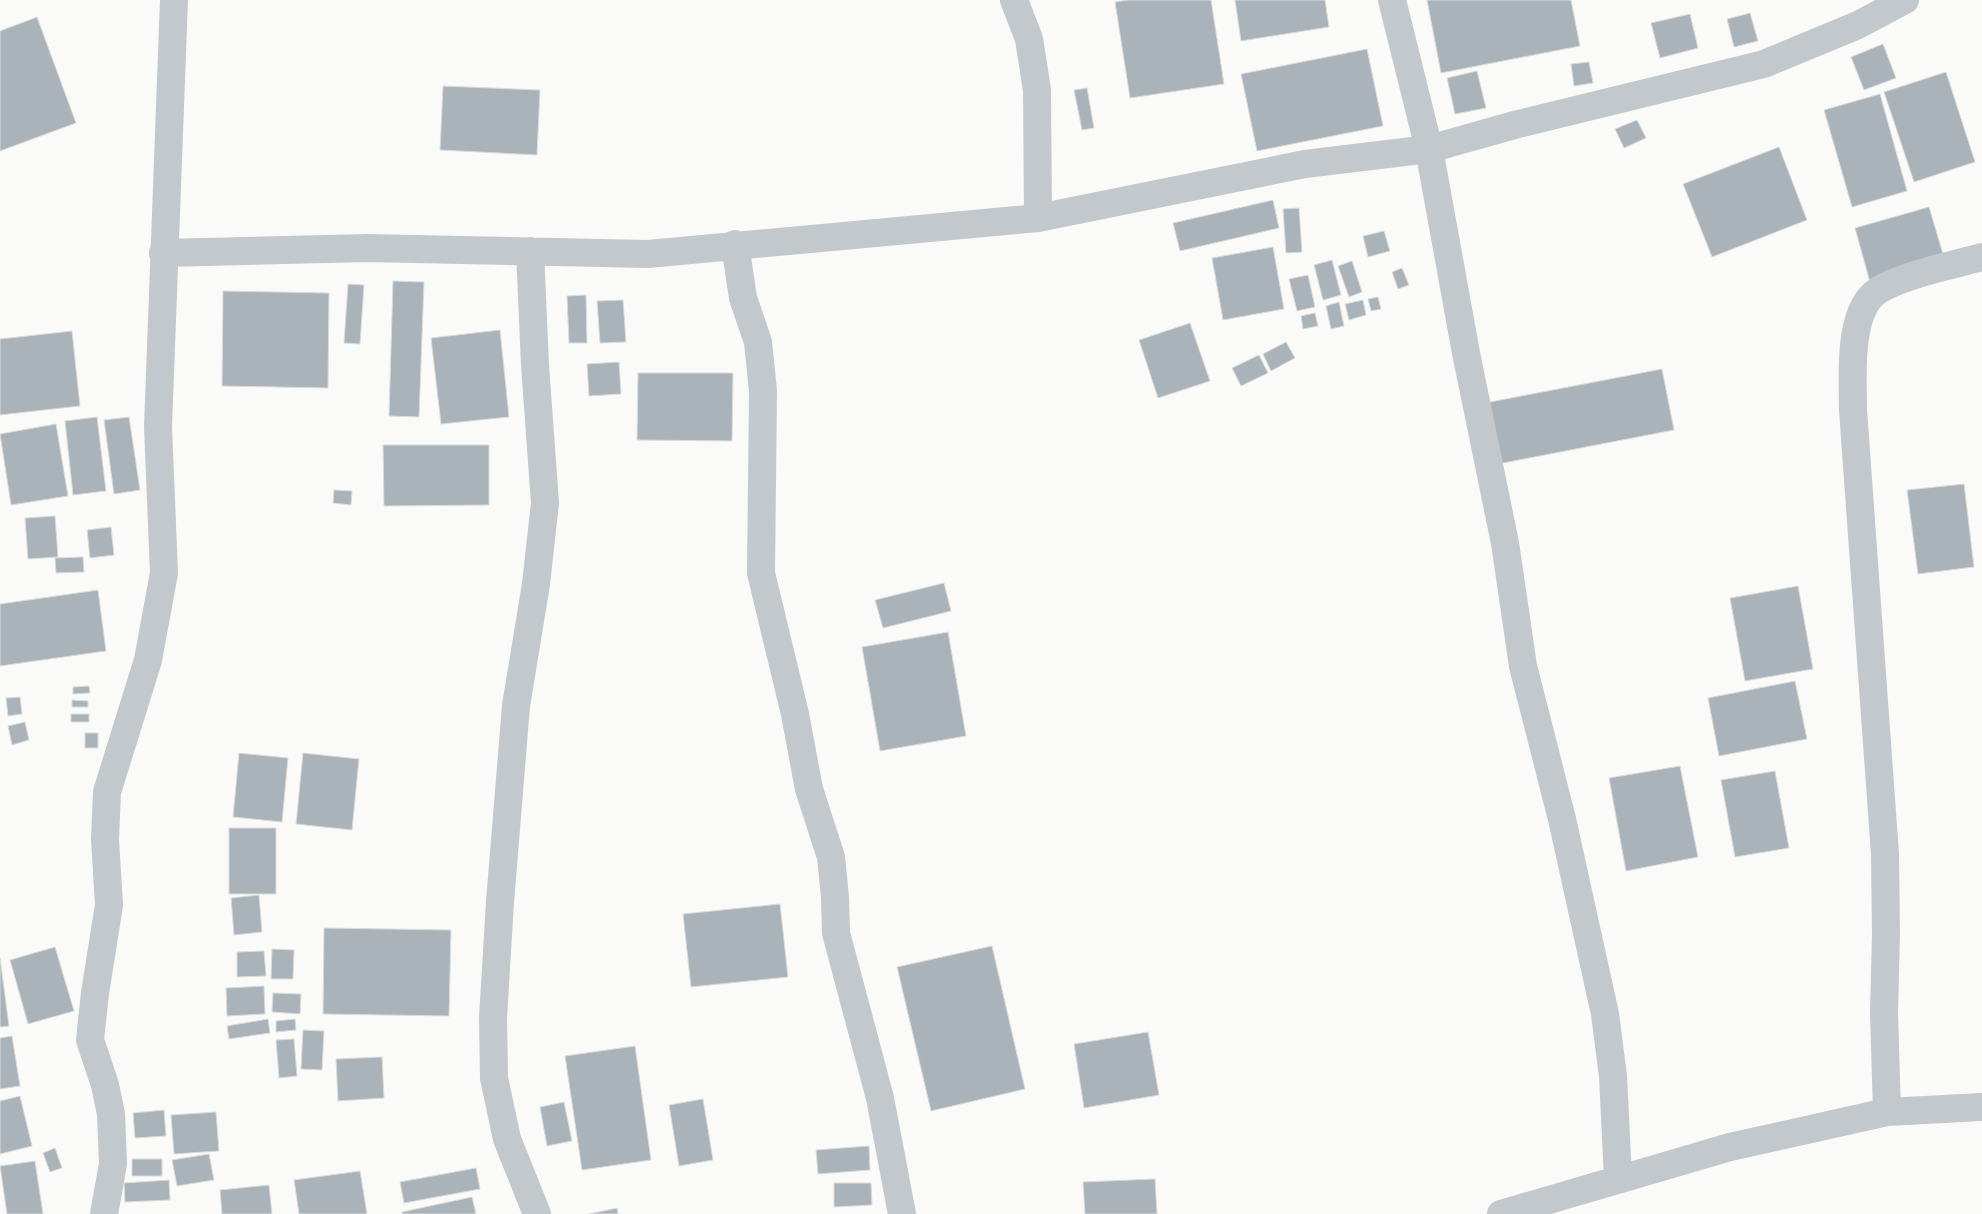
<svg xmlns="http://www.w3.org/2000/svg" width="1982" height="1214" viewBox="0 0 1982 1214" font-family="'Asap Condensed',sans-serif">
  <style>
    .building { fill: #aab3b9; stroke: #dcdcda }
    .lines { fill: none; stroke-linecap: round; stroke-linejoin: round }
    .minor { stroke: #c3c8cc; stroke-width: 28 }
  </style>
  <rect width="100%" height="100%" fill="#fafaf8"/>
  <path class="building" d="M 1128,0 L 1211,0 L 1224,84 L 1130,98 L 1115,2 Z
    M 1235,0 L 1325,0 L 1329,27 L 1241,41 Z
    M 1427,0 L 1571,0 L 1580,46 L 1441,73 Z
    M 1750,13 L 1758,41 L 1734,47 L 1727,19 Z
    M 1690,14 L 1698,48 L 1660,58 L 1651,23 Z
    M 37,17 L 76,123 L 0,151 L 0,31 Z
    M 1883,44 L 1896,78 L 1864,90 L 1851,57 Z
    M 1367,49 L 1383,126 L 1257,151 L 1241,74 Z
    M 1589,62 L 1593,83 L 1574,86 L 1571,64 Z
    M 1477,71 L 1486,108 L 1455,114 L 1447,78 Z
    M 1946,72 L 1975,162 L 1914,182 L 1884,92 Z
    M 443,86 L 540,90 L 537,155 L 440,150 Z
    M 1087,88 L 1094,128 L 1082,130 L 1074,90 Z
    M 1880,94 L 1907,191 L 1852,207 L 1824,110 Z
    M 1637,120 L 1646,138 L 1624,148 L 1615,129 Z
    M 1779,147 L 1807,220 L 1712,257 L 1683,184 Z
    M 1273,200 L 1279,228 L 1180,251 L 1173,223 Z
    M 1929,207 L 1946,264 L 1871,286 L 1855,228 Z
    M 1299,208 L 1302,252 L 1286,253 L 1283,209 Z
    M 1384,231 L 1390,251 L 1368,257 L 1363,236 Z
    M 1273,247 L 1284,309 L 1223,320 L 1212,258 Z
    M 1332,260 L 1341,295 L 1323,300 L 1314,265 Z
    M 1352,261 L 1362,292 L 1349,297 L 1338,266 Z
    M 1402,268 L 1409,285 L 1398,289 L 1392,272 Z
    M 1308,275 L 1315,307 L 1297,311 L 1289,279 Z
    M 393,281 L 424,282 L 419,417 L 389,416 Z
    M 348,284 L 364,285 L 360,344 L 344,343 Z
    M 223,291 L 329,293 L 328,388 L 222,386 Z
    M 586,295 L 587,343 L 569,343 L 567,296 Z
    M 1378,297 L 1381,309 L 1371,311 L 1368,299 Z
    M 623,300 L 626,342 L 600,343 L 597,301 Z
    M 1363,300 L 1366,315 L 1349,320 L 1345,304 Z
    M 1339,302 L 1344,326 L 1331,329 L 1326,306 Z
    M 1315,313 L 1318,326 L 1303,329 L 1301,316 Z
    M 1190,323 L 1210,381 L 1158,398 L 1139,340 Z
    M 500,330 L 509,417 L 441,424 L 431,338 Z
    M 72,331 L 80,406 L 0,415 L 0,339 Z
    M 1286,342 L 1295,358 L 1271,371 L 1263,354 Z
    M 1259,355 L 1268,373 L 1241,386 L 1232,368 Z
    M 619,362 L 621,394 L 589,396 L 587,364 Z
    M 1662,369 L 1674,430 L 1498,464 L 1485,403 Z
    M 638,373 L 733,373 L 732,441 L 637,440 Z
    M 97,417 L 106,491 L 73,495 L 65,421 Z
    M 129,417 L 140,490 L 114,494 L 104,420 Z
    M 56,424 L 68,496 L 11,505 L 0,434 Z
    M 383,445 L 489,445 L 489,505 L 384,506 Z
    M 1964,484 L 1974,567 L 1918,574 L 1907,490 Z
    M 334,490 L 352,491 L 351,505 L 333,503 Z
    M 55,516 L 58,557 L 28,559 L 25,518 Z
    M 111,527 L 114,555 L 90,558 L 87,530 Z
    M 83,557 L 84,572 L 56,573 L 55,558 Z
    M 944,583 L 951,611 L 883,628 L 875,600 Z
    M 1798,586 L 1813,669 L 1745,681 L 1730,598 Z
    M 98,590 L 106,651 L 0,666 L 0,604 Z
    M 948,632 L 966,736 L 880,751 L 862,647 Z
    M 1795,681 L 1807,739 L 1719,756 L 1708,698 Z
    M 89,686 L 90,693 L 73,694 L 73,687 Z
    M 20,697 L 22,714 L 8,716 L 6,698 Z
    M 72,700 L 88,701 L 88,707 L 72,707 Z
    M 71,714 L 89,714 L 89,722 L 71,722 Z
    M 25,722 L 29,740 L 12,745 L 8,726 Z
    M 85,733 L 98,733 L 98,748 L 85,748 Z
    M 239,753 L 288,758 L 282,822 L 233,817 Z
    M 303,753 L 359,759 L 352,830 L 296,824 Z
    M 1680,766 L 1698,857 L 1626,871 L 1609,778 Z
    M 1775,771 L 1789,848 L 1735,857 L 1721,780 Z
    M 229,828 L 276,828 L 276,894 L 229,894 Z
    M 259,895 L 262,932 L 234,935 L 231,898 Z
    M 780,904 L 788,977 L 691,987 L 683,914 Z
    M 324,928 L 451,930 L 449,1016 L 323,1014 Z
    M 992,946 L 1025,1089 L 931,1111 L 897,967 Z
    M 55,947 L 74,1011 L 28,1024 L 10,960 Z
    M 272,949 L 294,950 L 293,979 L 271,979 Z
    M 264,951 L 266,976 L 237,977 L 237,952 Z
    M 0,958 L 9,1026 L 0,1027 Z
    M 264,986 L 265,1014 L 227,1016 L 226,988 Z
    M 273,993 L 301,994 L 300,1014 L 272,1012 Z
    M 268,1019 L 270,1033 L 229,1039 L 227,1026 Z
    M 295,1019 L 296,1030 L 276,1032 L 276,1021 Z
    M 303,1030 L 324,1031 L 322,1070 L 301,1069 Z
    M 1148,1032 L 1159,1095 L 1084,1108 L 1074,1044 Z
    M 12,1036 L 20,1086 L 0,1089 L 0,1038 Z
    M 294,1039 L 297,1076 L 279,1078 L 276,1040 Z
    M 635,1046 L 651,1160 L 582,1170 L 565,1056 Z
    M 382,1057 L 384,1098 L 338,1101 L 336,1059 Z
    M 20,1096 L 32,1146 L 0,1154 L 0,1101 Z
    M 703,1099 L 713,1160 L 679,1166 L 669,1105 Z
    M 564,1102 L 572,1141 L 547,1146 L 540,1107 Z
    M 164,1110 L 166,1136 L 135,1138 L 133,1113 Z
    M 216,1112 L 219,1151 L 174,1154 L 171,1115 Z
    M 869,1146 L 870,1170 L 818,1174 L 816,1150 Z
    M 55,1148 L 62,1168 L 50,1172 L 43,1153 Z
    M 209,1154 L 214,1180 L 177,1186 L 172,1160 Z
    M 132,1159 L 162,1159 L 162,1176 L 132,1176 Z
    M 35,1161 L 43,1214 L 7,1214 L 0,1166 Z
    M 476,1168 L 480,1189 L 404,1203 L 400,1182 Z
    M 360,1171 L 367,1214 L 299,1214 L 294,1180 Z
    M 1155,1179 L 1157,1214 L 1085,1214 L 1083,1182 Z
    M 169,1180 L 170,1200 L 125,1202 L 124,1183 Z
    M 834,1183 L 871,1183 L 872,1205 L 834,1207 Z
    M 269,1185 L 272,1214 L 222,1214 L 220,1190 Z
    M 472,1197 L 476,1214 L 402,1214 L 402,1212 Z
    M 617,1208 L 618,1214 L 589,1214 Z"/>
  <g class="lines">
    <path class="minor" d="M 1014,0 L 1029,39 L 1037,90 L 1038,218
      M 1392,0 L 1429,149 L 1518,124 L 1764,64 L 1858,25 L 1905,0
      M 735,244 L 743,298 L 758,342 L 763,391 L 761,573 L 795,714 L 809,789 L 831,857 L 835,897 L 836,933 L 880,1098 L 902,1214
      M 530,251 L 535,365 L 545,503 L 536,584 L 516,706 L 500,902 L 493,1018 L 494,1078 L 507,1139 L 537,1214
      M 163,253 L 367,248 L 648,254 L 1038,218 L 1305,164 L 1429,149 L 1466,353 L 1505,543 L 1523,666 L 1562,819 L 1605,1014 L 1613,1076 L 1618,1178
      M 1982,257 C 1953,265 1903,275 1879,290 C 1847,309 1853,378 1853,410 L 1885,854 L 1886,934 L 1884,1013 L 1887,1112 L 1982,1107
      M 104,1214 L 113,1164 L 111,1114 L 105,1085 L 90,1040 L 95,993 L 109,905 L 105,839 L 107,792 L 148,660 L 164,573 L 158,427 L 174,0
      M 1501,1214 L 1730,1147 L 1887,1112"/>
  </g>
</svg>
